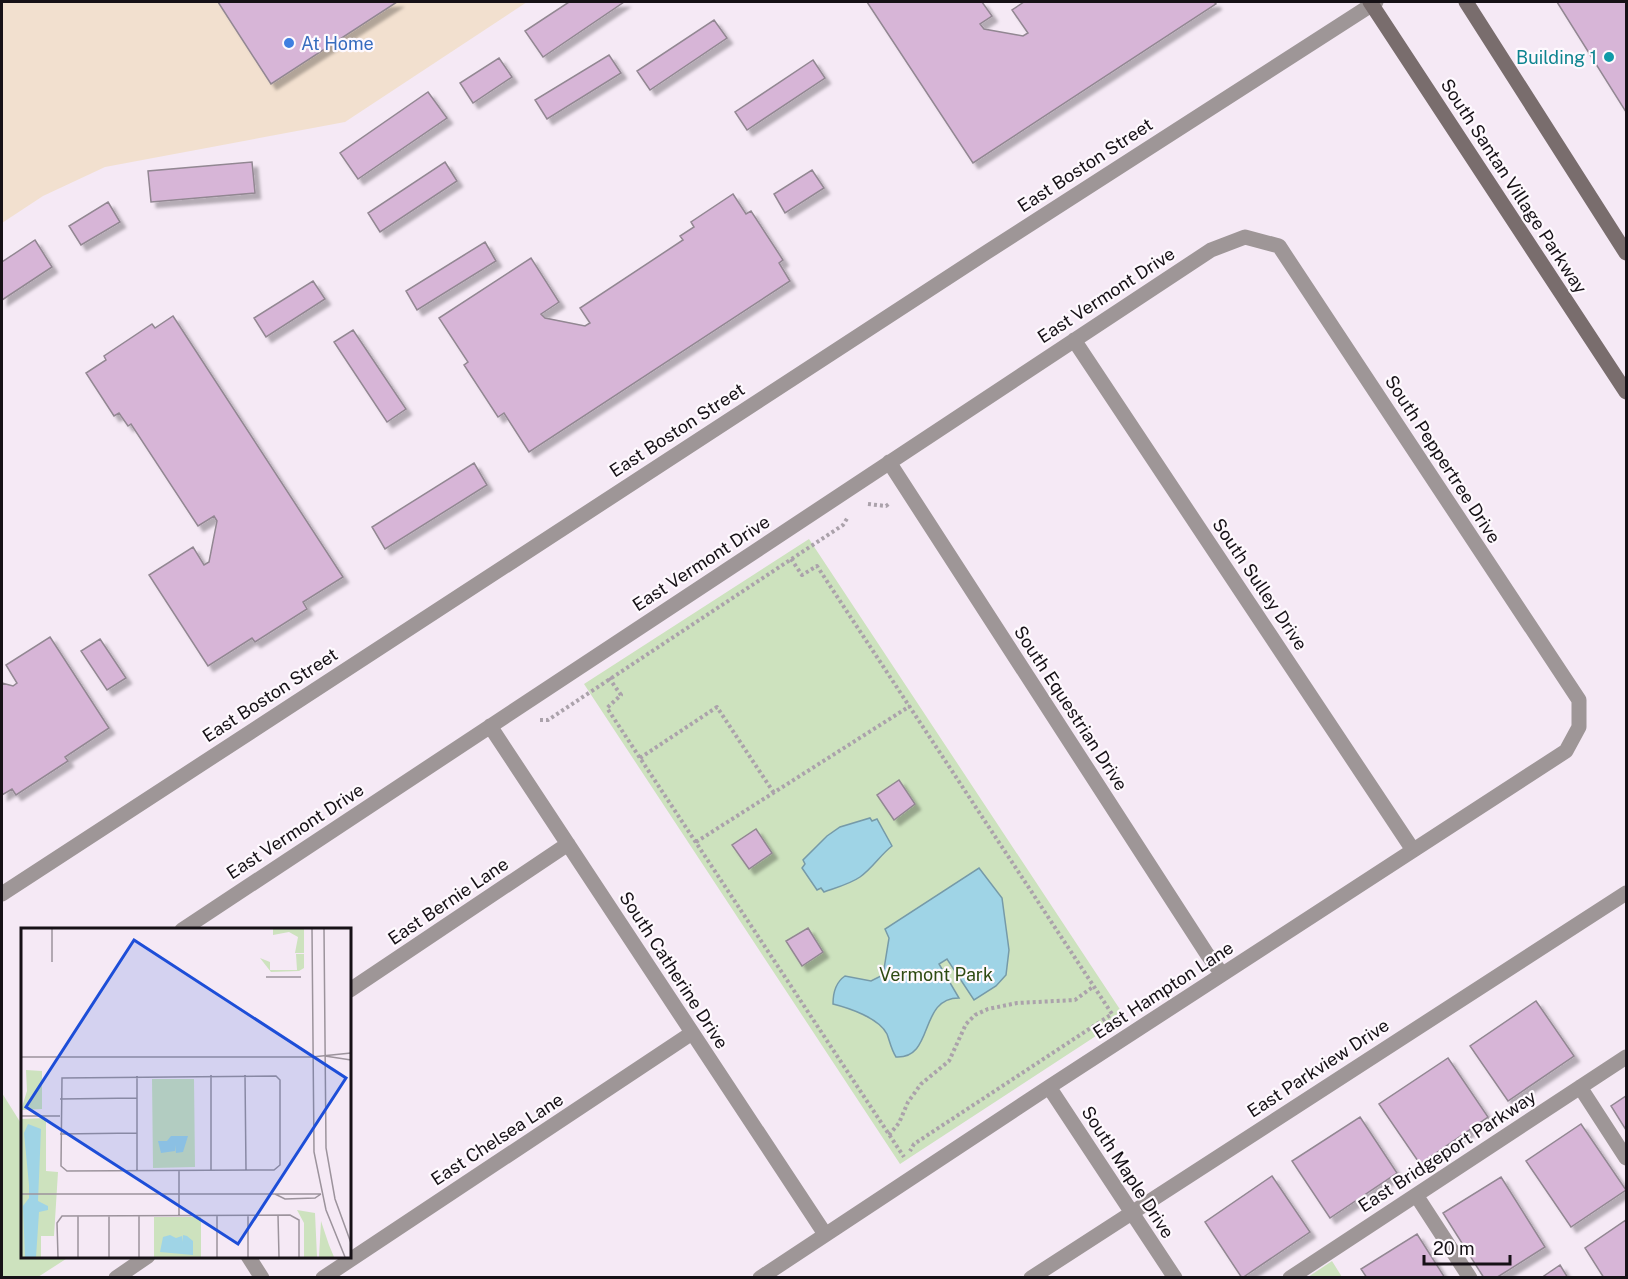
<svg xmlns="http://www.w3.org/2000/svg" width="1628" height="1279" viewBox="0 0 1628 1279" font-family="'Public Sans',sans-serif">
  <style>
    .commercial { fill: #f2e0cf }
    .green { fill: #cde2be }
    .water { fill: #9fd4e6; stroke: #769aa8; stroke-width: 1.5 }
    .building { fill: #d7b5d7; stroke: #928792; stroke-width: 1.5; filter: url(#shadow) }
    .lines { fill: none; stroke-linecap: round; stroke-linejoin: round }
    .path { stroke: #aba2ab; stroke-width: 4; stroke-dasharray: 3 3; stroke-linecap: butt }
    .minor { stroke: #9e9697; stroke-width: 15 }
    .secondary { stroke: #796d6d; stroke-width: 15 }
    .shop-dot { fill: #3f7fe0; stroke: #fef9fe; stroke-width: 2 }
    .culture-dot { fill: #0f9aa8; stroke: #fef9fe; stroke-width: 2 }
    .labels { text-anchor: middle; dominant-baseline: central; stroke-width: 4.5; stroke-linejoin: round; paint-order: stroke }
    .shop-label { font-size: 18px; fill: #366cbe; stroke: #fef9fe; text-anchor: start }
    .culture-label { font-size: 18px; fill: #0d838f; stroke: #fef9fe; text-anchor: end }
    .street-label { font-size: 18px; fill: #161116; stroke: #fef9fe }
    .park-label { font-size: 18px; fill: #2e4b12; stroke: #fef9fe }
    .inset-road { fill: none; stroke: #9c939c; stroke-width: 1.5 }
    .view { fill: #1d4ed8; fill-opacity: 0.15; stroke: #1d4ed8; stroke-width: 3 }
    .inset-edge { fill: none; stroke: #161116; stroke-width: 3 }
  </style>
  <defs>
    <filter id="shadow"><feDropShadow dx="5.5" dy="5.5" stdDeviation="1.5" flood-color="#0004"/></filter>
  </defs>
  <rect width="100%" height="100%" fill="#f5e9f5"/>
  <path class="commercial" d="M 2,2 L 527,2 L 345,122 L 105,167 L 43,196 L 2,223 Z"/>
  <path class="green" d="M 809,539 L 1125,1017 L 900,1164 L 584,684 Z
    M 2,1093 L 22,1125 L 22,1256 L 69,1257 L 38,1277 L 2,1277 Z
    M 1332,1261 L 1342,1277 L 1308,1277 Z"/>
  <path class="water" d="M 870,818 L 872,821 L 877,819 L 892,846 C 880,855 873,868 860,877 C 850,884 835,888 824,892 L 821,888 L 817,890 L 802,868 L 805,864 L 803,860 L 827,836 L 840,827 Z
    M 979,868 L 1002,898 L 1009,950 L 1006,975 L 996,986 L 974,1000 L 947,959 L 939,964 L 959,998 C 918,998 935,1059 896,1057 C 891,1049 890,1042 887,1034 C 879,1018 849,1008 833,1004 C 833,992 836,982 845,976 L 871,981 L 883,975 L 889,938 L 885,929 Z"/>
  <path class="building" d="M 218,2 L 397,2 L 271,84 Z
    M 569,2 L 624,2 L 543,57 L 525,31 Z
    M 867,2 L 982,2 L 992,16 L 980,24 L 984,29 L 1023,36 L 1028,33 L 1012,10 L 1024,2 L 1214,2 L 1216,4 L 973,163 Z
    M 1557,2 L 1626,2 L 1626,112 Z
    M 714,20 L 727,38 L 650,90 L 637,71 Z
    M 609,55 L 621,73 L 547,119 L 535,100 Z
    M 499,58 L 512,77 L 473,103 L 460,83 Z
    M 813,60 L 825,78 L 747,130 L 735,112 Z
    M 428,92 L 447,118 L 358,179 L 340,153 Z
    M 252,162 L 255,193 L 151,202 L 148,171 Z
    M 445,162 L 457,181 L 380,232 L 368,213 Z
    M 812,170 L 824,188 L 785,213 L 774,194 Z
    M 733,194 L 746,214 L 751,211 L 783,260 L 779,263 L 790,281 L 529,452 L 504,413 L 498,417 L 464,365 L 468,362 L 439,318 L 531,258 L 559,302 L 541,314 L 545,318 L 585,326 L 590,323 L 580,308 L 683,240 L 680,236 L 694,227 L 691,222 Z
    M 108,202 L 120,222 L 81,245 L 69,226 Z
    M 35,240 L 52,267 L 2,300 L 2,262 Z
    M 485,242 L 496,261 L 417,310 L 406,291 Z
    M 313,281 L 325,299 L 266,337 L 254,318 Z
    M 173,316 L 343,577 L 303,602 L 307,609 L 255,642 L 252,638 L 208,666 L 149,575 L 193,547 L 204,565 L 209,562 L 217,521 L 214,516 L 198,526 L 131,424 L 128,426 L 119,413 L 114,416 L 86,373 L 106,360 L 104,356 L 152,324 L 155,328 Z
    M 353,330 L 406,409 L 387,422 L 334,342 Z
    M 474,463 L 487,485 L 385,549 L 372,527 Z
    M 50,637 L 109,728 L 65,757 L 68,761 L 16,795 L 12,789 L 2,795 L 2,683 L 13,686 L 17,683 L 6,665 Z
    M 100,639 L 126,678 L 107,690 L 81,651 Z
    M 899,780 L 915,804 L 894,820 L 877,795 Z
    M 756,829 L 772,853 L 749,869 L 732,845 Z
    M 808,928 L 823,952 L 802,966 L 786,941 Z
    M 1536,1001 L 1574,1056 L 1508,1101 L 1470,1046 Z
    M 1448,1058 L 1488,1117 L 1420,1164 L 1379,1104 Z
    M 1626,1096 L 1626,1130 L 1611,1106 Z
    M 1360,1117 L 1397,1173 L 1330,1218 L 1292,1161 Z
    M 1581,1124 L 1626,1190 L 1571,1227 L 1526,1161 Z
    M 1272,1176 L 1310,1232 L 1242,1278 L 1205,1222 Z
    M 1501,1177 L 1545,1247 L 1496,1278 L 1484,1278 L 1443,1213 Z
    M 1626,1220 L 1626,1278 L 1604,1278 L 1585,1248 Z
    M 1417,1234 L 1445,1278 L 1367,1278 L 1361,1269 Z
    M 1560,1265 L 1568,1278 L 1541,1278 Z"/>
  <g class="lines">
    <path class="path" d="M 868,504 L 886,506 L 890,503
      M 791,559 L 802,575 L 817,566 L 1112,1014 L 914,1144 L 910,1151
      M 609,678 L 621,695 L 607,708 L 904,1157
      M 540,720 L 548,720 L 843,525 L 848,517
      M 640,758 L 717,707 L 774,793
      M 696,842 L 910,706
      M 889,1135 L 899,1123 L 908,1102 L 921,1084 L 949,1061 L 966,1024 L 975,1015 L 988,1009 L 1017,1003 L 1075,1000 L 1094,986"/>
    <path class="minor" d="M 1074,340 L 1413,850
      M 889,462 L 1207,954 L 1222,974
      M 490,726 L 825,1234
      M 2,894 L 987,252 L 1376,2
      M 182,930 L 1211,250 L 1245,237 L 1279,246 L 1579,700 L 1579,727 L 1566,751 L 1049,1087 L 760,1278
      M 350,990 L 568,844
      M 1049,1087 L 1175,1278
      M 1580,1087 L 1626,1158
      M 1416,1195 L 1470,1278
      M 248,1256 L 262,1278
      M 116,1278 L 148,1256
      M 323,1278 L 692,1033
      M 1031,1278 L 1626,893
      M 1290,1278 L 1626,1057"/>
    <path class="secondary" d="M 1370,2 L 1626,392
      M 1466,2 L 1626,253"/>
  </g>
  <circle class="shop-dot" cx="289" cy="43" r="6"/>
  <circle class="culture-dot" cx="1609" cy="57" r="6"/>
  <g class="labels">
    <g class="shop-label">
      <text x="301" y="43">At Home</text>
    </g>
    <g class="culture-label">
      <text x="1597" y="57">Building 1</text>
    </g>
    <g class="street-label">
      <text transform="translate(1085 165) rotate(-33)">East Boston Street</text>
      <text transform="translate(1514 186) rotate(57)">South Santan Village Parkway</text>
      <text transform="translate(1106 295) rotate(-33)">East Vermont Drive</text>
      <text transform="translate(677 430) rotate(-33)">East Boston Street</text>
      <text transform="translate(1443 459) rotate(57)">South Peppertree Drive</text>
      <text transform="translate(701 563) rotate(-33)">East Vermont Drive</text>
      <text transform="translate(1260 584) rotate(56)">South Sulley Drive</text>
      <text transform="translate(270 695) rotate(-33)">East Boston Street</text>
      <text transform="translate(1071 708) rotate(57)">South Equestrian Drive</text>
      <text transform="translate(295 831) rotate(-33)">East Vermont Drive</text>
      <text transform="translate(448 901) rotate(-34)">East Bernie Lane</text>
      <text transform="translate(674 970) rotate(57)">South Catherine Drive</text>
      <text transform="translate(1163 990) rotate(-33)">East Hampton Lane</text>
      <text transform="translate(1318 1068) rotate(-33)">East Parkview Drive</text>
      <text transform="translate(497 1139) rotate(-33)">East Chelsea Lane</text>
      <text transform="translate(1447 1151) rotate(-33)">East Bridgeport Parkway</text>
      <text transform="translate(1128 1172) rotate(57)">South Maple Drive</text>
    </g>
    <g class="park-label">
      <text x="936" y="974">Vermont Park</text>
    </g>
  </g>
  <g transform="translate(21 928)">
    <rect width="330" height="330" fill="#f5e9f5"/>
    <path d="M 252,1 L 283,1 L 283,25 L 274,25 L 277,9 L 268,4 L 252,7 ZM 275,26 L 283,26 L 283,40 L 278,43 L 250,44 L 239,30 L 249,34 L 249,42 L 276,42 ZM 5,142 L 21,143 L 21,181 L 0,182 L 6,163 ZM 131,151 L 173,151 L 174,239 L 132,240 ZM 25,190 L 25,243 L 37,244 L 33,308 L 20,308 L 20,329 L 0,329 L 0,191 ZM 276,282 L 294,285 L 296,329 L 283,329 L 283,295 ZM 133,289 L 180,289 L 180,329 L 133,329 ZM 300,293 L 308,317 L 313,329 L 298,329 Z" fill="#cde2be"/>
    <path d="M 7,196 L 20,201 L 17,273 L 27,278 L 27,282 L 18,284 L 15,329 L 4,329 L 2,278 L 8,270 L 8,257 L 3,205 ZM 150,208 L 167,208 L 162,224 L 155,225 L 154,217 L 154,223 L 140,225 L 137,213 L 146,213 ZM 149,307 L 155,310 L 161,308 L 161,314 L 162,307 L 166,308 L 172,313 L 172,327 L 139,324 L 142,309 Z" fill="#9fd4e6"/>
    <path class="inset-road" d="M 31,1 L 31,34M 291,1 L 293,224 L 305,282 L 324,329M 303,1 L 305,220 L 314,271 L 330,315M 245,49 L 280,49M 304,128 L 330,132M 0,129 L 291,129 L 330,125M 190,147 L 190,242M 224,147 L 225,242M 116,148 L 116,242M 255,148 L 259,152 L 259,237 L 253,242 L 46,243 L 40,238 L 41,150 ZM 39,171 L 116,170M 0,188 L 39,188M 39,206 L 116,205M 158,242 L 158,287M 0,266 L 300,266M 254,266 L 264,271 L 294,270 L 300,266M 118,287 L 118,329M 196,287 L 196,329M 227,287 L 227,329M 257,287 L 258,329M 88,288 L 88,329M 37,329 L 36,295 L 41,288 L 269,287 L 278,292 L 278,329M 57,329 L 57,288"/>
    <path class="view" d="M 113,12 L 325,150 L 217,316 L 5,179 Z"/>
    <rect width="330" height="330" class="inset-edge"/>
  </g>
  <rect width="1628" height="1279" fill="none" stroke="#161116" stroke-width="6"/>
  <path d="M1424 1255v9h86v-9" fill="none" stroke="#161116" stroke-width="3"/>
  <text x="1433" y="1255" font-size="18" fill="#161116" stroke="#fef9fe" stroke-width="4.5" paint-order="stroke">20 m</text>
</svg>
